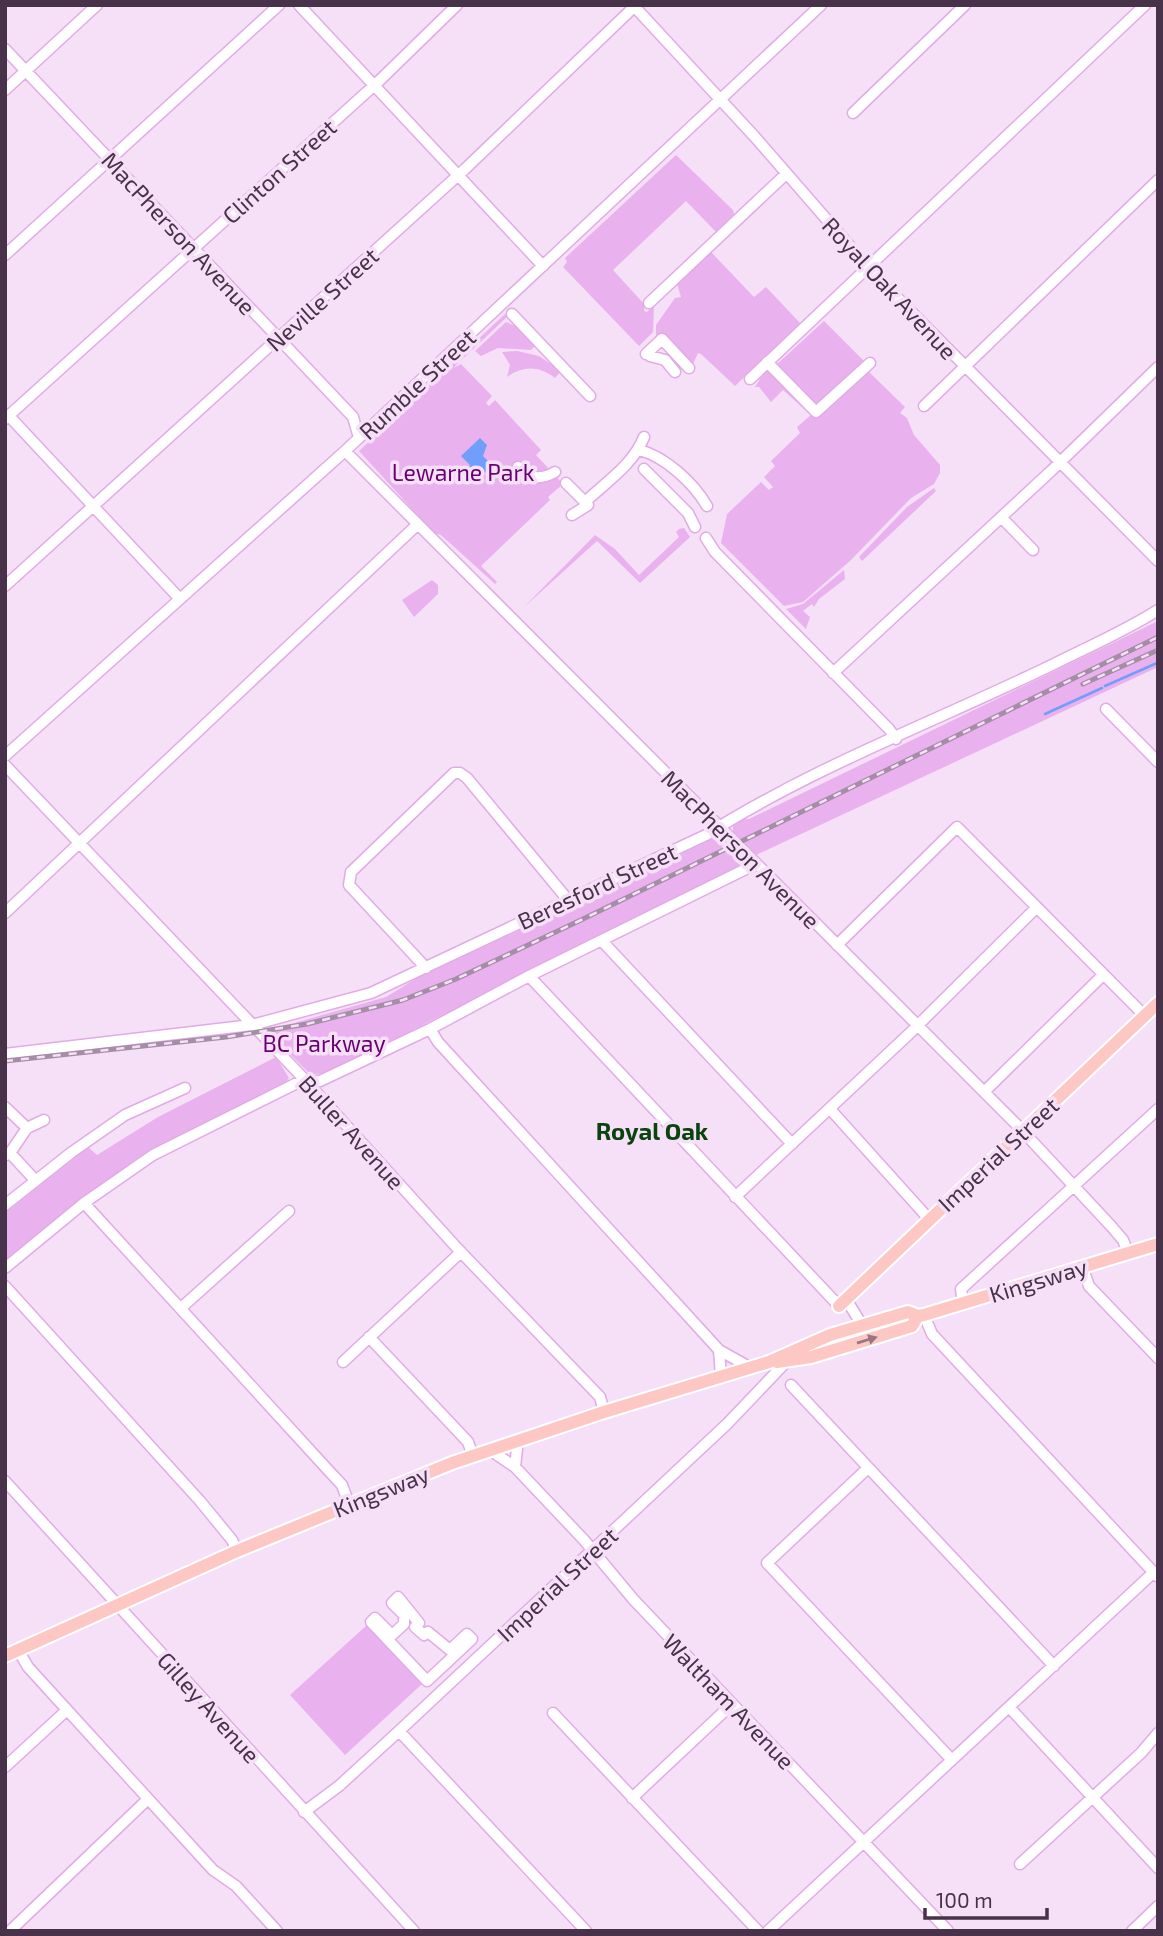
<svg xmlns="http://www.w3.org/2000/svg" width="1163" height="1936" viewBox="0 0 1163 1936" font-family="'Exo 2',sans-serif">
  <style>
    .green { fill: #e9b1ee }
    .water { fill: #729efb }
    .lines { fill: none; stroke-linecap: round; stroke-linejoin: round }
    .stream { stroke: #729efb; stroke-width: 2.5 }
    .minor-casing { stroke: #e1abe5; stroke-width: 13 }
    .major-casing { stroke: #fff; stroke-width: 16 }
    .minor { stroke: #fff; stroke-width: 10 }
    .major { stroke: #fdc8c4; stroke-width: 12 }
    .rail-casing { stroke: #a48ea6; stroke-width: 5 }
    .rail { stroke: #f6e0f8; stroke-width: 2.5; stroke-dasharray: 8; stroke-linecap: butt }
    .oneway { fill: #997681 }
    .labels { text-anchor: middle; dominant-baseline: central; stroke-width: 7; stroke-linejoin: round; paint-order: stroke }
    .street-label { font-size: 23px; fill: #48324a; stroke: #f6e0f8 }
    .park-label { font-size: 23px; fill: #680071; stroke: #f6e0f8 }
    .neighbourhood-label { font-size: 24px; font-weight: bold; fill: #09430e; stroke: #f6e0f8 }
  </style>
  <rect width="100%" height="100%" fill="#f6e0f8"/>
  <path class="green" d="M 676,155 L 733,210 L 734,214 L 716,232 L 686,201 L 613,270 L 645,305 L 644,311 L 647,312 L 654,305 L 653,332 L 639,346 L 563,267 L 567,262 L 565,258 Z
    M 711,252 L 754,297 L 766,287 L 800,323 L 735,386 L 701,354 L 698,353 L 692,366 L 656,340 L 656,325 L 675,298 L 681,297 L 677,284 Z
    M 505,314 L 507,317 L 453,368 L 461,364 L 492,396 L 486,403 L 489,406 L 495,400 L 541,450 L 536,455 L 563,484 L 548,497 L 550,500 L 481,566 L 497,582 L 495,584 L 441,535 L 434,533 L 359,451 Z
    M 824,321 L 865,362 L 818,408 L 776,365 Z
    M 506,322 L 518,327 L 535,346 L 531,350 L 498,348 L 481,356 L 475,351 Z
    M 517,351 L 539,356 L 561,371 L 555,378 C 540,366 523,365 507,377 L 510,365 L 502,352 Z
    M 867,370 L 905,407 L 900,413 L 907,418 L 914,435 L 940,465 L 940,473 L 934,484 L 911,498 L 851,560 L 803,602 L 784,606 L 721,543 L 727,514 L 761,482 L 769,490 L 773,487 L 764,477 L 775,466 L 771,461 L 800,433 L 797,427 L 811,415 L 783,390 L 771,402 L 759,387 L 755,387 L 765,371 L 771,371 L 817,417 Z
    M 934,488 L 936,491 L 862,561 L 859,557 L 907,507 Z
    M 684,528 L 690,537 L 640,583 L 597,541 L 523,608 L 595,535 L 615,549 L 639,575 L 679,537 L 676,532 L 679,529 Z
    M 844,570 L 845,579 L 819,599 L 814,607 L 812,604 L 803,611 L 810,617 L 806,629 L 786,609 L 803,604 Z
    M 432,580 L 438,585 L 438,594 L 414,617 L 402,600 Z
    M 1158,621 L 1158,667 L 754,856 L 733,834 L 733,826 L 743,819 L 749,819 Z
    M 714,836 C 725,836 739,849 742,860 L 737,869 L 326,1073 L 311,1075 L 271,1035 L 273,1029 L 386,997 L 417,978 L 706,842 Z
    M 276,1057 L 289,1078 L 284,1085 C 240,1107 193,1126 150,1152 C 98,1184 52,1224 5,1263 L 5,1213 L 88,1147 L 97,1155 L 158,1117 Z
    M 367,1625 L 422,1684 L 345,1755 L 290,1695 Z"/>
  <path class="water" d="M 480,438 L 487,445 L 483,456 L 492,465 L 473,484 L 465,476 L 470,465 L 461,456 Z"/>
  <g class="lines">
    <path class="stream" d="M 1105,686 L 1157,663
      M 1045,714 L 1102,688"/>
    <g class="minor-casing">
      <path id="minor" d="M 299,5 L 543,266
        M 633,5 L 754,136 L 875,275 L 1158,561
        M 5,49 L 353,417 L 359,438
        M 5,90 L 97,5
        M 853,113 L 965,5
        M 5,255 L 279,5
        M 649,303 L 786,174
        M 512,314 L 590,396
        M 646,354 L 662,339 L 689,368
        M 650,356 L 665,360 L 675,372
        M 767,362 L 816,412 L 870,363
        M 750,379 L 1145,5
        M 924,406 L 1158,180
        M 9,416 L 180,599
        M 5,419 L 379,81 L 457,5
        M 639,450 C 664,456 693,482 707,506
        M 345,451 L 1016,1124 L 1111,1226 L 1123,1240 L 1128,1253
        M 518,467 C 530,478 539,481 555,472
        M 644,469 L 688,513 L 695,527
        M 566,483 L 585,502 C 606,482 633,465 644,437
        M 572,515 L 588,505 L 585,502
        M 1001,517 L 1033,550
        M 706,538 L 715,552 L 889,729 L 896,739
        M 5,586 L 465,169 L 634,7
        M 833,673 L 1051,471 L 1158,367
        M 1106,709 L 1158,762
        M 5,756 L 345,451 L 821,5
        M 5,765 L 307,1082 L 457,1248 L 600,1397 L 604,1412
        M 5,913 L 418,524
        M 602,941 L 792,1144
        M 837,945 L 957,827 L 1144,1015
        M 426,968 L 349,885 L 351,872 L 454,773 L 460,773 L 467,778 L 568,900
        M 529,976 L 839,1306
        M 430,1029 L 438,1042 L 719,1350 L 751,1368
        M 5,1054 L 252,1025 L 371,993 L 706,835 C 815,766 939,720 1054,664 C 1088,647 1125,631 1158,610
        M 984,1092 L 1103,975
        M 5,1107 L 27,1128 L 10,1153
        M 830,1109 L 929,1219
        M 27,1128 L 44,1120
        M 6,1155 L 10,1153 L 35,1180
        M 735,1197 L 909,1034 L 1036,908
        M 84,1203 L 328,1470 L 342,1485 L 349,1504
        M 5,1205 L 72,1152 L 125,1115 L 185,1088
        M 1082,1266 L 1089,1286 L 1158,1358
        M 5,1268 L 84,1203 L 153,1155 L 295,1084 L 320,1081 L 430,1029 L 529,976 L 756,864
        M 5,1286 L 200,1501 L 232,1540 L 237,1551
        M 846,1299 L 862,1325
        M 963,1303 L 961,1289 L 1158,1109
        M 181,1308 L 289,1211
        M 924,1315 L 932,1334 L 1157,1576
        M 369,1337 L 468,1442 L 473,1456
        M 719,1350 L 721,1377
        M 343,1362 L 461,1252
        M 791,1385 L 1054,1666
        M 490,1450 L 515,1467 L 584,1540 L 633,1599 L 948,1931
        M 515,1467 L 518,1440
        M 868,1468 L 767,1563 L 951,1759
        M 5,1481 L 414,1931
        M 398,1597 L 419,1623 L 415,1627 L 424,1635 L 428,1632 L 450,1650 L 467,1634 L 472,1639 L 427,1681 L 371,1622 L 375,1618 L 392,1635 L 404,1624 L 404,1615 L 392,1603 Z
        M 18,1650 L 28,1667 L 213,1870 L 236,1886 L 277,1931
        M 1009,1707 L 1158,1868
        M 553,1713 L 758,1931
        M 399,1731 L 586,1931
        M 5,1767 L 67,1710
        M 632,1798 L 732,1704
        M 304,1812 L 339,1786 L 399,1731 L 727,1424 L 787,1361
        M 1020,1864 L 1141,1753 L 1158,1733
        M 10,1931 L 148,1799
        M 768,1931 L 1154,1572
        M 1132,1931 L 1158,1906"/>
    </g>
    <g class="major-casing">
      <path id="major" d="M 839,1306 L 1158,1003
        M 777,1362 L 811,1357 L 912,1326 L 918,1316
        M 5,1656 L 237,1551 L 452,1463 L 604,1412 L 769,1362 L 830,1335 L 908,1312 L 918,1316 L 924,1315 L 1158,1244"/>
    </g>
    <use href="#minor" class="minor"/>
    <use href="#major" class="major"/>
    <g class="rail-casing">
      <path id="rail" d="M 1083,684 L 1158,650
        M 5,1061 L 226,1037 L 307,1024 L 403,1000 L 456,979 L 581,920 L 1158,637"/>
    </g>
    <use href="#rail" class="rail"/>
  </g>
  <defs><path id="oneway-solid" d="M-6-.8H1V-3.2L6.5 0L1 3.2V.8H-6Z" transform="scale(1.75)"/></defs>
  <use class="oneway" href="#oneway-solid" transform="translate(867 1340) rotate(-17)"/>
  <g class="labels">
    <g class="street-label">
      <text transform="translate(279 171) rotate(-42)">Clinton Street</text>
      <text transform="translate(179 233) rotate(47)">MacPherson Avenue</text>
      <text transform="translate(890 288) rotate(47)">Royal Oak Avenue</text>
      <text transform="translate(322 299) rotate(-42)">Neville Street</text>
      <text transform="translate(417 384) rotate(-43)">Rumble Street</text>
      <text transform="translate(741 849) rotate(45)">MacPherson Avenue</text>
      <text transform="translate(597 886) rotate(-25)">Beresford Street</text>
      <text transform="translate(352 1132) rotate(48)">Buller Avenue</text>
      <text transform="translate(998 1154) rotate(-43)">Imperial Street</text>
      <text transform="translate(1038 1280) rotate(-17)">Kingsway</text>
      <text transform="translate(381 1491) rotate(-22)">Kingsway</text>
      <text transform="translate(557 1584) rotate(-43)">Imperial Street</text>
      <text transform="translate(729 1701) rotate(46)">Waltham Avenue</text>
      <text transform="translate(209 1707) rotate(48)">Gilley Avenue</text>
    </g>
    <g class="park-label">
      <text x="463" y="472">Lewarne Park</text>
      <text x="324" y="1043">BC Parkway</text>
    </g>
    <g class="neighbourhood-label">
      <text x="652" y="1130">Royal Oak</text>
    </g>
  </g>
  <rect width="1163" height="1936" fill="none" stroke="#48324a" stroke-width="14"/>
  <path d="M925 1908v10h122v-10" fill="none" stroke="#48324a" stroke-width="3.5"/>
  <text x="936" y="1908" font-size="21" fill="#48324a" stroke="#f6e0f8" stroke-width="5" paint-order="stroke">100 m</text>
</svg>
